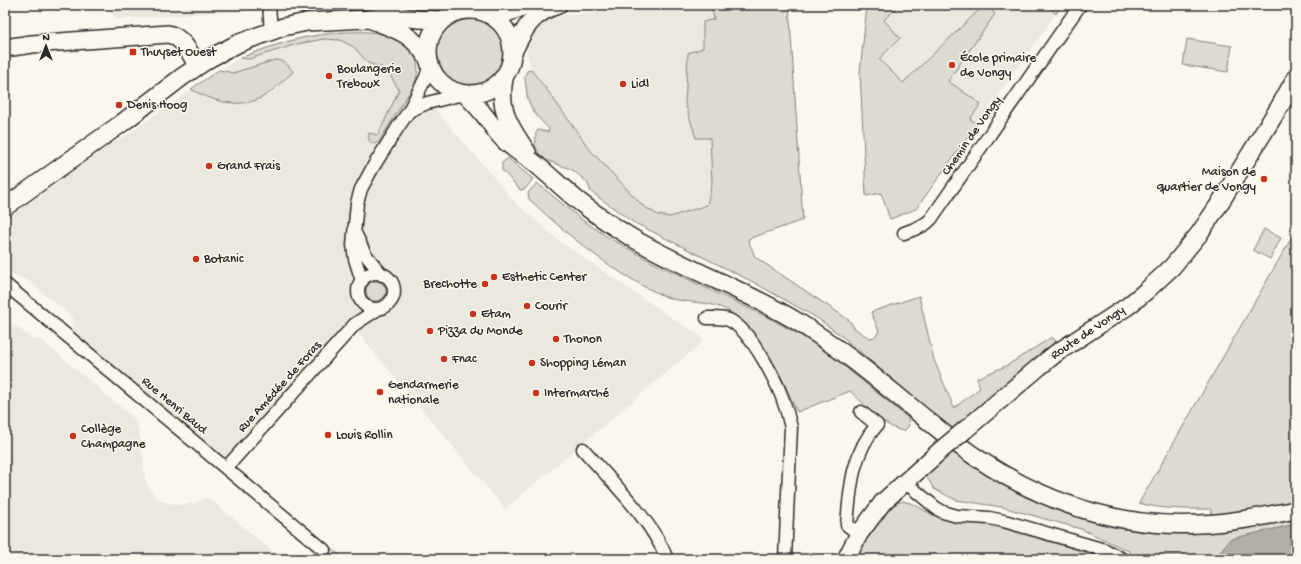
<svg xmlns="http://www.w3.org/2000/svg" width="1301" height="564" viewBox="0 0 1301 564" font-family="'Gochi Hand',sans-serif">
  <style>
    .built { fill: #ebe8de }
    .green { fill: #dddad0; stroke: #84827e }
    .water { fill: #b1afa7; stroke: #7b7a75 }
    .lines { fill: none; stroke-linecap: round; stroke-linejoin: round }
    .street-casing { stroke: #2b2b2b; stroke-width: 15 }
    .secondary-casing { stroke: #2b2b2b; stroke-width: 20 }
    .street { stroke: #fbf7ec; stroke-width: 12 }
    .secondary { stroke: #fbf7ec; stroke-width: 17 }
    .secondary-bridge-casing { stroke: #2b2b2b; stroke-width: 20; stroke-linecap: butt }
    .secondary-bridge { stroke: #fbf7ec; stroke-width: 17 }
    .poi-dot { fill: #c8321e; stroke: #fbf7ec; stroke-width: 1.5 }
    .labels { text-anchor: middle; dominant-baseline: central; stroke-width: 3; stroke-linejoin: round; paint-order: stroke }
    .poi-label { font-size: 13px; fill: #2b2b2b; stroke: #fbf7ec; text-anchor: start }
    .street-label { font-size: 13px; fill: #2b2b2b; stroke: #fbf7ec }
  </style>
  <rect width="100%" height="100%" fill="#fbf7ec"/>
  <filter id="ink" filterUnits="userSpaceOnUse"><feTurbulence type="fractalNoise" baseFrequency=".025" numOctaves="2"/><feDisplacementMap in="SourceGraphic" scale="8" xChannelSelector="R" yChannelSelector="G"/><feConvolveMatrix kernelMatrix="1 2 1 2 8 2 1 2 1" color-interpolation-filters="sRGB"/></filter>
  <g filter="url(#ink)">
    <path class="built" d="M 104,5 L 258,5 L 258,10 L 117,19 Z
      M 674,5 L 711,5 L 714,19 L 703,22 L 703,48 L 710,137 L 712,183 L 707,205 L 670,217 L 658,215 L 643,206 L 591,151 L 547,90 L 531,70 L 526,48 L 530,37 L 540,24 L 553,16 L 561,15 L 605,13 Z
      M 867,5 L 1062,5 L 972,132 L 900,80 L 879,59 Z
      M 345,32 L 376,33 L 388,36 L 399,41 L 417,60 L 417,76 L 414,85 L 516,203 L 562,243 L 678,322 L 698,334 L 704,341 L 505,509 L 353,327 L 226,468 L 74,341 L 73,318 L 29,281 L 5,273 L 5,220 L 119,138 L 124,137 L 219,70 L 240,58 L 285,41 L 306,36 Z
      M 13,324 L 32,339 L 40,339 L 136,420 L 142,446 L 145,479 L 150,490 L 158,499 L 169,503 L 182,505 L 195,503 L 208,497 L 281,559 L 5,559 L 5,333 Z"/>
    <path class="green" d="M 711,5 L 789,5 L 803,220 L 748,239 L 755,257 L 849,320 L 854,328 L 869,338 L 875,337 L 879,331 L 871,312 L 919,296 L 934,360 L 954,408 L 980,388 L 977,378 L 1006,366 L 1052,337 L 1056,341 L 953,429 L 910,395 L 843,337 L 817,318 L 755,283 L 633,222 L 591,192 L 587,182 L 573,170 L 546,160 L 540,155 L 535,146 L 536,133 L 538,130 L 548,132 L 549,129 C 535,115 527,106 526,86 C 525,81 524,76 527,71 L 531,70 L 547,90 L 591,151 L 643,206 L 658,215 L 670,217 L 707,205 L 712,183 L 710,138 L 696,138 L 685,103 L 688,53 L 703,48 L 703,22 L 714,19 Z
      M 867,5 L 899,5 L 884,20 L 900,38 L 879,59 L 903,83 L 984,5 L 986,5 L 995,14 L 948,81 L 981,104 L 970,119 L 977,124 L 916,209 L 890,219 L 881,193 L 866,196 L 860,72 Z
      M 1047,5 L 1062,5 L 1056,14 Z
      M435 52a35 35 0 1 1 70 0a35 35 0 1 1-70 0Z
      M 345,32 C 356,32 366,31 377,33 C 404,37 427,56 414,85 L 378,143 C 371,145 367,140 369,133 L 378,135 L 399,90 L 388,72 L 380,67 L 368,63 L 354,47 L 340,40 L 324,39 L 297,44 L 249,59 L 240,58 C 278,43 305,35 345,32 Z
      M 1187,39 L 1232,46 L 1228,72 L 1183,65 Z
      M 275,60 C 285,60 288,65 293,72 C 282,81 270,95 256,100 C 234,108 210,100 191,89 L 219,70 L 233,73 Z
      M 508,158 L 533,179 L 525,189 L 520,190 L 502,170 L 502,163 Z
      M 537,183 L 581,219 L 606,236 L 652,262 L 771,319 L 800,335 L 828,353 L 908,418 L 909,426 L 904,431 C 885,429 864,403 850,391 L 797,412 C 781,376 758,322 720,307 C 703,301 685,303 669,298 C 662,296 656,292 649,289 C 640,285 632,279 623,274 C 588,252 559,227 529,199 L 528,193 Z
      M 1264,229 L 1281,238 L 1270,259 L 1253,250 Z
      M 1296,230 L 1296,502 L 1212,517 L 1211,509 C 1187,509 1163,510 1139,503 Z
      M366 291a10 10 0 1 1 20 0a10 10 0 1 1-20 0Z
      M 953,451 C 969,463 985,475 1003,485 C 1064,519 1136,538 1206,533 C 1225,532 1244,529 1263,526 C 1274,524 1285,521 1296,520 L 1296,559 L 1134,559 L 1129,551 L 1081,529 L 1002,507 L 956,500 L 934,489 L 925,474 Z
      M 903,501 L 913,504 L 935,516 L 950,520 L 985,523 L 1096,555 L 1105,559 L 855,559 L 869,532 L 891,505 Z
      M 331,548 L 344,559 L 322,559 Z"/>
    <path class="water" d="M 1296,524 L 1296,559 L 1163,559 L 1162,556 L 1216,557 L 1230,539 Z"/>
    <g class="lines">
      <g class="street-casing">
        <path id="street" d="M 269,5 L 271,31
          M 409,111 L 427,103 L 463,94
          M 904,233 C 914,229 924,227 931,219 L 1080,5
          M 356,235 L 365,254 L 382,275
          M358 291a18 18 0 1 1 36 0a18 18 0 1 1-36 0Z
          M 362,281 L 355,259 L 353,245 L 357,203 L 361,189 L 373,167 L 398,127 L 409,111 L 426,77 L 430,65
          M 5,284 L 324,550
          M 707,318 C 714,318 722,317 729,320 C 752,331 779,385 786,409 C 788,415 789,421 791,427 L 785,559
          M 583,449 C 611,481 652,520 667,559
          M 226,468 L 355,324 L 378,309
          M 905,482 L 936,508 L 943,512 L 957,516 L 989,518 L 1004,521 L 1105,550 L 1122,559
          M 859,534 L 847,525 C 850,489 852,453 877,425 L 861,412"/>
      </g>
      <g class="secondary-casing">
        <path id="secondary" d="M428 52a42 42 0 1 1 84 0a42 42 0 1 1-84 0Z
          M 492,16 L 504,14 L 528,5
          M 369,19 C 397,30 411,32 428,59
          M 5,48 L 32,44 L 168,34 C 183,37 190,54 198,66
          M 513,52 C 524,29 532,13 558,5
          M 504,79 C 498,110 510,127 527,152
          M 465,94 C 472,101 479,108 485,116 C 492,125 497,134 506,142 C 516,151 527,157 537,165 C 551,177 564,189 577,200 C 594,213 611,225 629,236 C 684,269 744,289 798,322 C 855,357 904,403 956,443 C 1026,496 1111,529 1200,524 C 1232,523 1264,516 1296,510
          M 5,207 L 122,123 L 182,77 L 210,58 L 239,43 L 283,27 L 307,22 L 367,19 L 392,15 L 418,19 L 443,20
          M 965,430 L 1039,367 L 1055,354 L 1128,306 L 1145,292 L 1172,267 L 1199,234 L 1218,206 L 1280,106 L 1296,77
          M 846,559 L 859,534 L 883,502 L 941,450"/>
      </g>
      <use href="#street" class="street"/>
      <use href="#secondary" class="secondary"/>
      <g class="secondary-bridge-casing">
        <path id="secondary-bridge" d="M 941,450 L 965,430"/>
      </g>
      <use href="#secondary-bridge" class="secondary-bridge"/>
    </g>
  </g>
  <g class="poi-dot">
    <rect x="129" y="48" width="8" height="8" rx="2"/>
    <circle cx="952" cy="65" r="4"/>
    <circle cx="329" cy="76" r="4"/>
    <circle cx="623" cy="84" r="4"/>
    <circle cx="119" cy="105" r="4"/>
    <circle cx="209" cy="166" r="4"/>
    <circle cx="1264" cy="179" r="4"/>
    <circle cx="196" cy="259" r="4"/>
    <circle cx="494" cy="277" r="4"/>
    <circle cx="485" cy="284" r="4"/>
    <circle cx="527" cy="306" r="4"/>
    <circle cx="473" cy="314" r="4"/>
    <circle cx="430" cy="331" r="4"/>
    <circle cx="556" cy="339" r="4"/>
    <circle cx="444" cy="359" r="4"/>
    <circle cx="532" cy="363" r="4"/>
    <circle cx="380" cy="392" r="4"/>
    <circle cx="536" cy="393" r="4"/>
    <circle cx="328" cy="435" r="4"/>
    <circle cx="73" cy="436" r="4"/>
  </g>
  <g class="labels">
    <g class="poi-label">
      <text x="141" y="52">Thuyset Ouest</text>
      <text x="960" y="58">École primaire<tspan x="960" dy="15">de Vongy</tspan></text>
      <text x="337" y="69">Boulangerie<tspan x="337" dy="15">Treboux</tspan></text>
      <text x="631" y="84">Lidl</text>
      <text x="127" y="105">Denis Hoog</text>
      <text x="217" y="166">Grand Frais</text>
      <text x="1256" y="172" text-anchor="end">Maison de<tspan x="1256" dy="15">quartier de Vongy</tspan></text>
      <text x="204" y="259">Botanic</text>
      <text x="502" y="277">Esthetic Center</text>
      <text x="477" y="284" text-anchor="end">Brechotte</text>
      <text x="535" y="306">Courir</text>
      <text x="481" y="314">Etam</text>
      <text x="438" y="331">Pizza du Monde</text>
      <text x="564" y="339">Thonon</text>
      <text x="452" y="359">Fnac</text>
      <text x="540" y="363">Shopping Léman</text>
      <text x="388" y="385">Gendarmerie<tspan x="388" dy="15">nationale</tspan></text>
      <text x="544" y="393">Intermarché</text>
      <text x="81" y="429">Collège<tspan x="81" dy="15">Champagne</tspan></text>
      <text x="336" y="435">Louis Rollin</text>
    </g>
    <g class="street-label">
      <text transform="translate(972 136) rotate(-55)">Chemin de Vongy</text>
      <text transform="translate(1088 333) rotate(-34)">Route de Vongy</text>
      <text transform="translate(280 387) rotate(-48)">Rue Amédée de Foras</text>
      <text transform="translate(174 406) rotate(40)">Rue Henri Baud</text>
    </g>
  </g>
  <rect width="1301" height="564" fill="none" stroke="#fbf7ec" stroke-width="20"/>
  <rect x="10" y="10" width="1281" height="544" fill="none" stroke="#2b2b2b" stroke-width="1.5" filter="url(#ink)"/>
  <g transform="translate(46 46)" stroke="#fbf7ec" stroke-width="3" paint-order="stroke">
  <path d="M0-3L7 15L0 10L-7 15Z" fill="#2b2b2b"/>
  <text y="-6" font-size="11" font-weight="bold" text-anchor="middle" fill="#2b2b2b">N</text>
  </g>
</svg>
